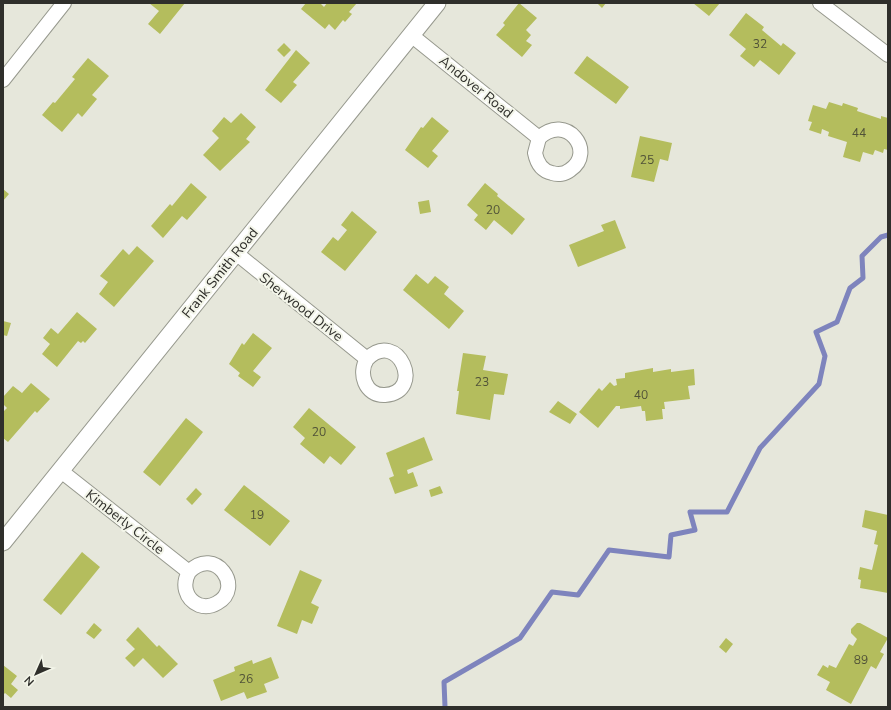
<svg xmlns="http://www.w3.org/2000/svg" width="891" height="710" viewBox="0 0 891 710" font-family="'Nunito Sans',sans-serif">
  <style>
    .lines { fill: none; stroke-linecap: round; stroke-linejoin: round }
    .stream { stroke: #7e84bd; stroke-width: 5 }
    .building { fill: #b4bd5d }
    .minor-casing { stroke: #97998e; stroke-width: 16 }
    .tertiary-casing { stroke: #97998e; stroke-width: 19 }
    .minor { stroke: #fff; stroke-width: 14 }
    .tertiary { stroke: #fff; stroke-width: 17 }
    .labels { text-anchor: middle; dominant-baseline: central; stroke-width: 4; stroke-linejoin: round; paint-order: stroke }
    .number-label { font-size: 12px; fill: #505238 }
    .street-label { font-size: 14px; fill: #2f2f2b; stroke: #f3f5e9 }
  </style>
  <rect width="100%" height="100%" fill="#e6e7db"/>
  <g class="lines">
    <path class="stream" d="M 445,707 L 444,682 L 520,638 L 552,592 L 578,595 L 609,550 L 669,557 L 671,535 L 695,530 L 690,512 L 727,512 L 760,448 L 819,384 L 825,356 L 816,332 L 837,322 L 850,288 L 863,278 L 862,256 L 881,237 L 888,235"/>
  </g>
  <path class="building" d="M 149,3 L 185,3 L 160,34 L 148,24 L 159,11 Z
    M 306,3 L 320,3 L 324,7 L 327,3 L 357,3 L 349,12 L 352,14 L 345,22 L 343,20 L 335,30 L 329,24 L 325,29 L 301,9 Z
    M 519,3 L 537,18 L 526,30 L 531,35 L 526,41 L 532,45 L 522,57 L 496,35 L 505,25 L 503,23 Z
    M 597,3 L 606,3 L 602,8 Z
    M 693,3 L 720,3 L 709,16 Z
    M 746,13 L 764,27 L 762,30 L 781,46 L 783,43 L 796,53 L 779,75 L 760,60 L 754,67 L 740,56 L 746,49 L 729,35 Z
    M 284,43 L 291,50 L 284,57 L 277,50 Z
    M 296,50 L 310,63 L 293,82 L 297,85 L 281,103 L 265,90 Z
    M 587,56 L 629,87 L 616,104 L 574,73 Z
    M 88,58 L 109,76 L 92,95 L 97,99 L 82,117 L 78,113 L 62,132 L 42,115 L 53,102 L 55,103 L 75,79 L 72,77 Z
    M 829,102 L 842,106 L 843,103 L 858,108 L 857,111 L 881,119 L 881,116 L 888,118 L 888,150 L 884,149 L 883,153 L 875,150 L 873,155 L 863,152 L 860,162 L 843,157 L 847,142 L 828,136 L 829,132 L 822,129 L 821,134 L 809,130 L 812,122 L 808,121 L 813,105 L 826,109 Z
    M 241,113 L 256,127 L 246,139 L 250,142 L 220,171 L 203,155 L 219,138 L 212,131 L 224,117 L 231,123 Z
    M 432,117 L 449,131 L 432,151 L 438,156 L 428,168 L 405,150 L 421,127 L 423,128 Z
    M 640,136 L 672,143 L 668,161 L 660,159 L 654,182 L 631,177 Z
    M 191,183 L 207,197 L 187,220 L 182,216 L 163,238 L 151,226 L 170,204 L 172,206 Z
    M 485,183 L 498,194 L 497,196 L 525,219 L 512,235 L 494,220 L 486,230 L 474,220 L 478,215 L 467,205 Z
    M 3,189 L 9,194 L 3,201 Z
    M 429,200 L 431,212 L 420,214 L 418,202 Z
    M 352,211 L 377,232 L 345,271 L 321,252 L 333,237 L 338,241 L 347,230 L 341,225 Z
    M 615,220 L 626,248 L 578,267 L 569,245 L 604,231 L 601,225 Z
    M 137,246 L 154,261 L 114,307 L 99,294 L 108,282 L 100,276 L 123,249 L 129,255 Z
    M 416,274 L 428,284 L 435,276 L 449,287 L 444,294 L 464,311 L 449,329 L 403,290 Z
    M 77,312 L 97,329 L 85,343 L 83,341 L 81,343 L 78,341 L 57,367 L 42,354 L 50,344 L 43,338 L 51,328 L 58,334 Z
    M 3,321 L 11,323 L 7,336 L 3,335 Z
    M 253,333 L 272,348 L 253,371 L 261,377 L 253,387 L 238,376 L 240,373 L 229,364 L 242,343 L 244,345 Z
    M 463,353 L 486,356 L 483,370 L 508,374 L 504,395 L 494,394 L 490,420 L 456,414 L 459,391 L 457,391 Z
    M 653,368 L 653,372 L 671,369 L 671,372 L 694,369 L 695,385 L 688,386 L 690,399 L 664,402 L 665,409 L 662,409 L 663,419 L 646,421 L 645,411 L 642,411 L 641,406 L 620,409 L 620,406 L 616,406 L 598,428 L 579,412 L 599,388 L 602,391 L 610,382 L 614,386 L 617,385 L 616,379 L 625,378 L 625,373 Z
    M 31,383 L 50,399 L 37,413 L 35,411 L 8,442 L 3,438 L 3,412 L 7,408 L 3,404 L 3,397 L 13,386 L 22,393 Z
    M 558,401 L 577,414 L 570,424 L 549,412 Z
    M 309,408 L 356,447 L 341,465 L 330,456 L 324,464 L 300,444 L 305,438 L 293,427 Z
    M 186,418 L 203,432 L 160,486 L 143,472 Z
    M 424,437 L 433,460 L 407,470 L 408,474 L 413,472 L 418,486 L 395,494 L 389,478 L 394,476 L 386,453 Z
    M 244,485 L 290,521 L 270,546 L 224,510 Z
    M 440,486 L 443,493 L 431,497 L 429,490 Z
    M 196,488 L 202,494 L 192,505 L 186,499 Z
    M 865,510 L 888,515 L 888,593 L 860,588 L 861,580 L 858,579 L 860,567 L 872,570 L 878,545 L 874,544 L 877,531 L 862,527 Z
    M 82,552 L 100,567 L 61,615 L 43,600 Z
    M 300,570 L 322,580 L 311,603 L 319,607 L 312,624 L 302,620 L 297,634 L 277,626 Z
    M 94,623 L 102,630 L 94,639 L 86,633 Z
    M 857,623 L 860,623 L 888,638 L 880,652 L 884,654 L 876,669 L 871,666 L 851,704 L 826,690 L 830,682 L 817,675 L 823,665 L 828,668 L 829,665 L 836,668 L 849,644 L 853,646 L 857,639 L 851,633 L 851,629 Z
    M 138,627 L 157,647 L 159,645 L 178,664 L 163,678 L 143,658 L 134,667 L 125,658 L 135,649 L 126,640 Z
    M 726,638 L 733,644 L 726,653 L 719,647 Z
    M 271,657 L 279,678 L 264,684 L 267,692 L 247,699 L 244,692 L 221,701 L 213,680 L 235,671 L 234,667 L 252,660 L 253,664 Z
    M 3,665 L 17,676 L 11,684 L 18,690 L 11,698 L 5,693 L 3,695 Z"/>
  <g class="lines">
    <g class="minor-casing">
      <path id="minor" d="M 820,3 L 888,55
        M 411,35 L 539,138 L 535,153 C 537,163 542,171 552,173 C 558,175 565,174 570,170 C 597,152 566,112 539,138
        M 3,80 L 64,3
        M 236,253 L 367,359 C 358,373 365,396 385,395 C 426,392 398,328 367,359
        M 61,471 L 189,572 C 182,584 185,599 199,605 C 205,607 212,606 217,603 C 245,588 215,545 189,572"/>
    </g>
    <g class="tertiary-casing">
      <path id="tertiary" d="M 3,542 L 437,3"/>
    </g>
    <use href="#minor" class="minor"/>
    <use href="#tertiary" class="tertiary"/>
  </g>
  <g class="labels">
    <g class="number-label">
      <text x="760" y="44">32</text>
      <text x="859" y="133">44</text>
      <text x="647" y="160">25</text>
      <text x="493" y="210">20</text>
      <text x="482" y="382">23</text>
      <text x="641" y="395">40</text>
      <text x="319" y="432">20</text>
      <text x="257" y="515">19</text>
      <text x="861" y="660">89</text>
      <text x="246" y="679">26</text>
    </g>
    <g class="street-label">
      <text transform="translate(476 87) rotate(39)">Andover Road</text>
      <text transform="translate(220 273) rotate(-51)">Frank Smith Road</text>
      <text transform="translate(301 307) rotate(38)">Sherwood Drive</text>
      <text transform="translate(125 522) rotate(38)">Kimberly Circle</text>
    </g>
  </g>
  <rect width="891" height="710" fill="none" stroke="#2f2f2b" stroke-width="8"/>
  <g transform="translate(36 674) rotate(225)" stroke="#f3f5e9" stroke-width="3" paint-order="stroke">
  <path d="M0-3L7 15L0 10L-7 15Z" fill="#2f2f2b"/>
  <text y="-6" font-size="11" font-weight="bold" text-anchor="middle" fill="#2f2f2b">N</text>
  </g>
</svg>
